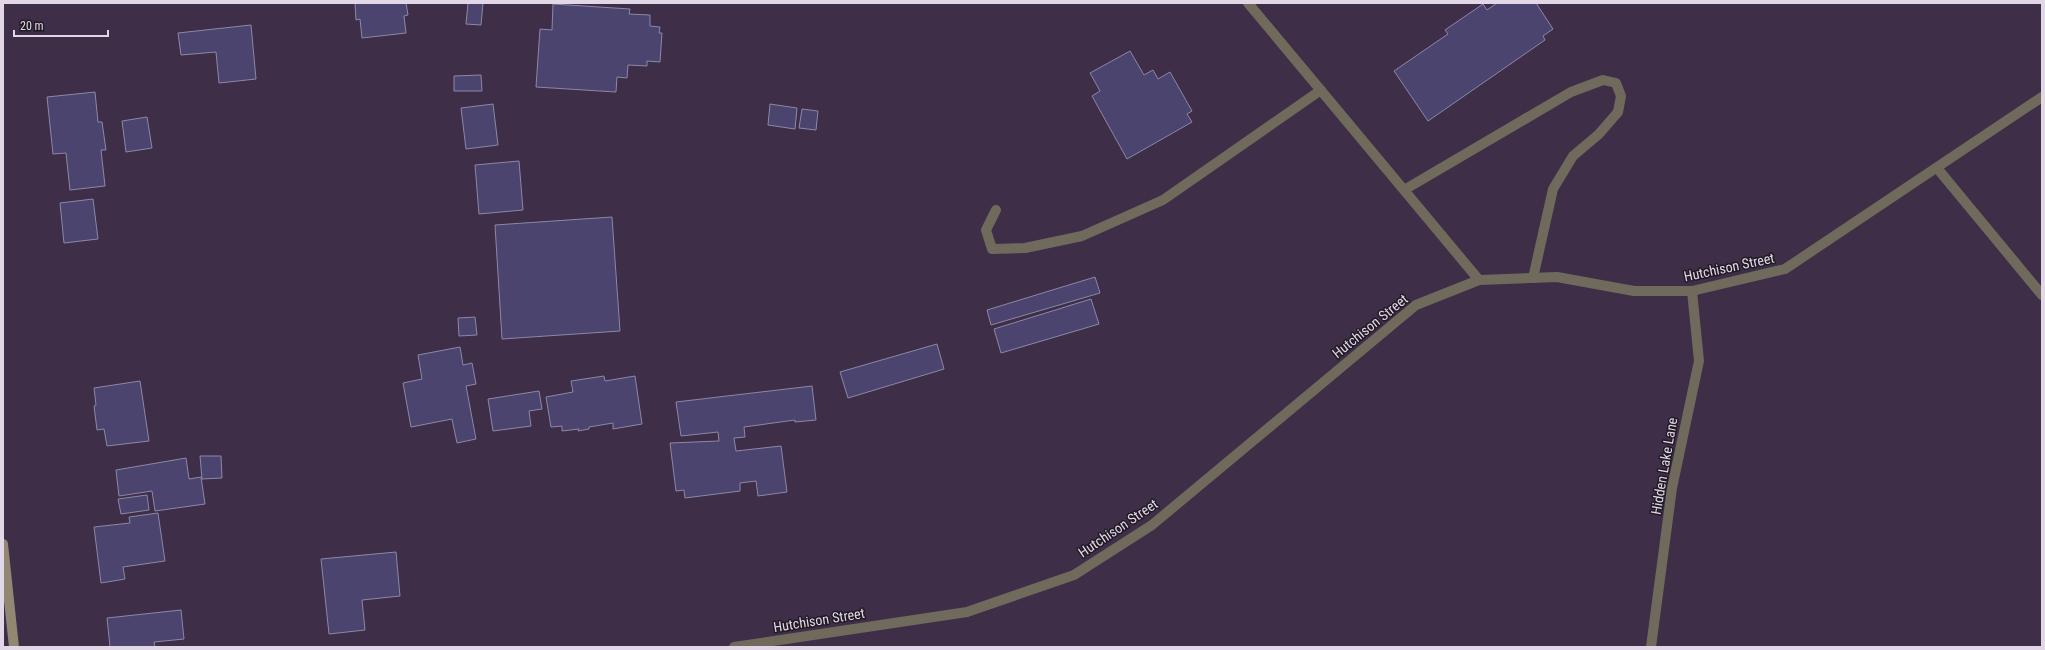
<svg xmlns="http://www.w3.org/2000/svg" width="2045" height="650" viewBox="0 0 2045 650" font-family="'Roboto Condensed',sans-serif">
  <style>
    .building { fill: #4b446e; stroke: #8c88a8 }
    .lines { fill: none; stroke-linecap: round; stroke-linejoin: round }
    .lane { stroke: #706a5d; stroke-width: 10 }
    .street { stroke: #706a5d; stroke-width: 10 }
    .secondary { stroke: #918772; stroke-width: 10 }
    .labels { text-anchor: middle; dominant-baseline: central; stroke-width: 3; stroke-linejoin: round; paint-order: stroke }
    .street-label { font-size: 14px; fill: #e1d7e7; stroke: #211a25 }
  </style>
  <rect width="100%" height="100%" fill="#3f2e47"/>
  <path class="building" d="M 355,3 L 406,3 L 408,15 L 404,16 L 406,33 L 362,38 L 360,19 L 356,20 Z
    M 468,3 L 483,3 L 481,25 L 466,24 Z
    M 1497,3 L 1536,3 L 1553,29 L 1543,36 L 1545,40 L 1428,121 L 1394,71 L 1448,34 L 1445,30 L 1483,4 L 1487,10 Z
    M 553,4 L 630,9 L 629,14 L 650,15 L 650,26 L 660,27 L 659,33 L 662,33 L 660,62 L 647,61 L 647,66 L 628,65 L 627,78 L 617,77 L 616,92 L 536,87 L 540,29 L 552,30 Z
    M 251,25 L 256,79 L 219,83 L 216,52 L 181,55 L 178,33 Z
    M 1130,51 L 1144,75 L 1153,70 L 1158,79 L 1170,72 L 1192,111 L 1187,114 L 1192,122 L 1127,159 L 1092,96 L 1100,91 L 1090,73 Z
    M 481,75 L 482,91 L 454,91 L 454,76 Z
    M 95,92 L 98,122 L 102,122 L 106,150 L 101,150 L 105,186 L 70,190 L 66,153 L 53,154 L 47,97 Z
    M 493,104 L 498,145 L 466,149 L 461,108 Z
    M 770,104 L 797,108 L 795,129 L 768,125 Z
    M 802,109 L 818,111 L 816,130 L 799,128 Z
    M 147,117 L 152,148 L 126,152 L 122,121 Z
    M 519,161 L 523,210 L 479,214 L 475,165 Z
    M 93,199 L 98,239 L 64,243 L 60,203 Z
    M 612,217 L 620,331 L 502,339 L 495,225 Z
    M 1095,277 L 1100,293 L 991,325 L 987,310 Z
    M 1091,299 L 1099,324 L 1001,353 L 994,329 Z
    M 475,317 L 477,335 L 459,336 L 458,318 Z
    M 937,344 L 944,369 L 848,398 L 840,372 Z
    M 460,347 L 463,365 L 472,363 L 476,384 L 466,386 L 476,439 L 457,443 L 452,419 L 411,427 L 403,383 L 422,379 L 418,355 Z
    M 604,376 L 605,381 L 635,376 L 642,424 L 613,429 L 613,423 L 589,427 L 589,429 L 578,431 L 579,429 L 562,431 L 562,426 L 551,427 L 546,397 L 573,392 L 571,381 Z
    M 140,381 L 149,441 L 107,446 L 104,429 L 97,430 L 94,406 L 96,405 L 94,388 Z
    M 812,386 L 816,420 L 795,422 L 795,420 L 744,427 L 745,437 L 734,438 L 736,451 L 781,446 L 787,492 L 758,496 L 756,481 L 740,483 L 740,491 L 685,498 L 684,490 L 676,491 L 670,443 L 719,441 L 718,432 L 681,436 L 676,402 Z
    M 539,391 L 542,409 L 529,411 L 531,426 L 493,431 L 488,399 Z
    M 200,456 L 221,456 L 222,478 L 202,479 Z
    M 186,458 L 189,479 L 201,477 L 205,504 L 155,511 L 152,491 L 119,496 L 116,470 Z
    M 147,495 L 149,510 L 121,514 L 118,499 Z
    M 158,513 L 165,561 L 123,567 L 125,579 L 101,583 L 94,527 L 130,523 L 129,517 Z
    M 396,552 L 400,596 L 362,600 L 365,630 L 329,634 L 321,559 Z
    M 181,610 L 184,639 L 154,642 L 155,647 L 110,647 L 107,618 Z"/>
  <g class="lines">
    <path class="lane" d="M 1248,3 L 1479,280
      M 1937,168 L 2042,295
      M 1404,190 L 1571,92 L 1603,80 L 1616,83 L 1621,96 L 1618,112 L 1599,134 L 1573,156 L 1553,189 L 1533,278
      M 996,210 L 986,230 L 992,249 L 1025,248 L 1082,236 L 1163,200 L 1321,90"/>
    <path class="street" d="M 734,647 L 967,612 L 1074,575 L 1152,525 L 1416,305 L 1479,280 L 1557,277 L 1634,291 L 1692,291 L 1785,269 L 2042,97
      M 1651,647 L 1672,488 L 1699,361 L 1692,291"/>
    <path class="secondary" d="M 3,544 L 14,647"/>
  </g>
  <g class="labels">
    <g class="street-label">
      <text transform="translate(1729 267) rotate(-12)">Hutchison Street</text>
      <text transform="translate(1370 326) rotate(-39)">Hutchison Street</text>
      <text transform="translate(1664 466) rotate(-80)">Hidden Lake Lane</text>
      <text transform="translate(1118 528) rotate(-34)">Hutchison Street</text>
      <text transform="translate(819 620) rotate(-9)">Hutchison Street</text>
    </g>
  </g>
  <rect width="2045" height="650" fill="none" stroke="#e1d7e7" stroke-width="8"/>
  <path d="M14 30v6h94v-6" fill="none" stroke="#e1d7e7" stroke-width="2"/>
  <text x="20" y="30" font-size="12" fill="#e1d7e7" stroke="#211a25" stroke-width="3" paint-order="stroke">20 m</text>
</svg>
